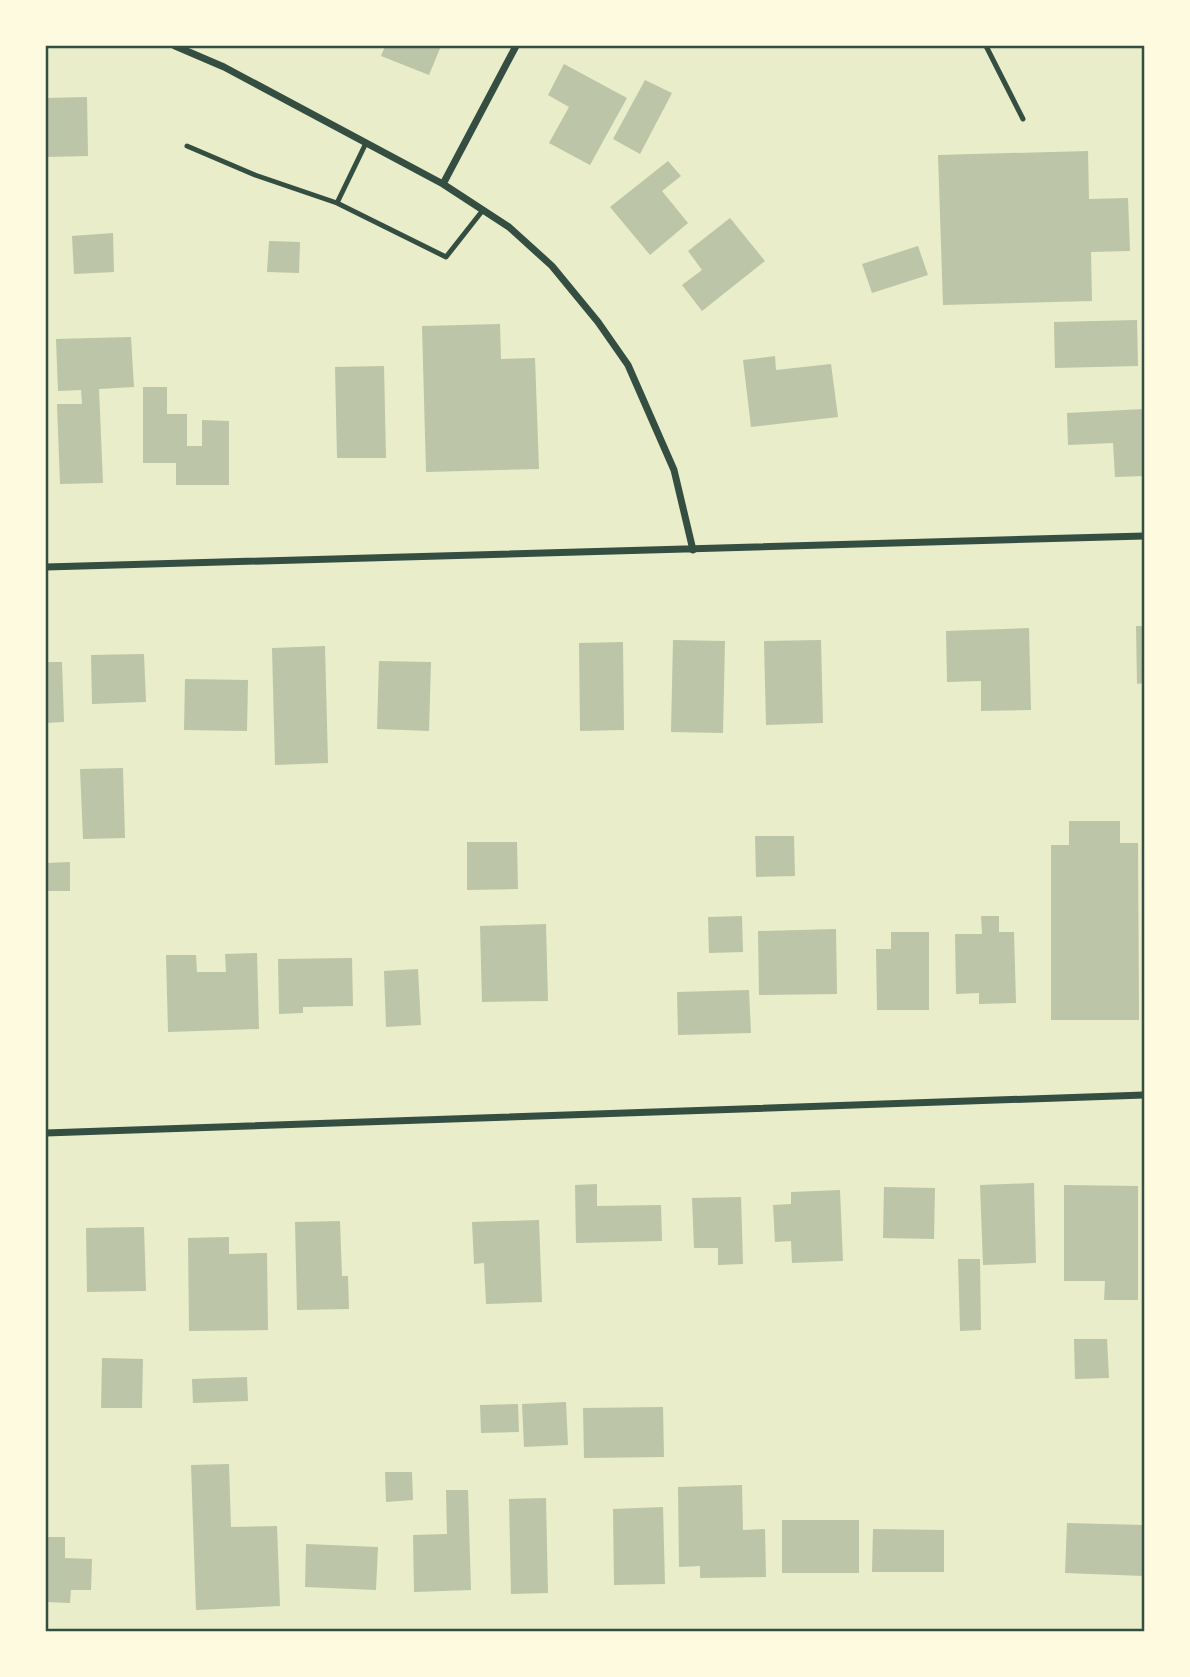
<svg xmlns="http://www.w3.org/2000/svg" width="1190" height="1677" viewBox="0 0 1190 1677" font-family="Barlow,sans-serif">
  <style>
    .building { fill: #bcc5a7 }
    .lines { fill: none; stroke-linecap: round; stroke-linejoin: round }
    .service { stroke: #344e41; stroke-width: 5 }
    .minor { stroke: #344e41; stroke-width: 7 }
    .neatline { fill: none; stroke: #344e41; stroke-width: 2.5 }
  </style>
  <rect width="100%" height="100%" fill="#e9edc9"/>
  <path class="building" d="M 385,46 L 441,46 L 429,75 L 381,56 Z
    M 564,64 L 627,98 L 590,165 L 549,143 L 569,107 L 548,95 Z
    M 645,80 L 672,93 L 640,154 L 613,139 Z
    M 87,97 L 88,156 L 46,157 L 46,98 Z
    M 1088,151 L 1089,199 L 1128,198 L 1130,251 L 1091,252 L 1092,301 L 943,305 L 938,155 Z
    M 668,161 L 681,176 L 662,191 L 688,223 L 650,255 L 610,207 Z
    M 730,218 L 765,261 L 702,311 L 682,285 L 702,270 L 688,251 Z
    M 113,233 L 114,272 L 74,274 L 72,236 Z
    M 269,241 L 300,242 L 299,273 L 267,272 Z
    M 918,246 L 928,275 L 872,293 L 862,264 Z
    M 1137,320 L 1138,366 L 1055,368 L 1054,322 Z
    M 500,324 L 501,359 L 535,358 L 539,469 L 426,472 L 422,326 Z
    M 131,337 L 134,387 L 99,389 L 103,483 L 60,484 L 57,404 L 82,404 L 81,390 L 58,391 L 56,339 Z
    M 775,356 L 776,370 L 831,364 L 838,417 L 751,427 L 743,360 Z
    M 384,366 L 386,458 L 337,458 L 335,367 Z
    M 143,387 L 167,387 L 167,414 L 187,414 L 187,446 L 202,446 L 202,420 L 229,421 L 229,485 L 176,485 L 176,463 L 143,463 Z
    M 1144,409 L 1144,476 L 1115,477 L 1113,443 L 1068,445 L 1067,413 Z
    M 1136,626 L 1144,626 L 1144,683 L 1137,684 Z
    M 1029,628 L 1031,710 L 981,711 L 981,681 L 947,682 L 946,631 Z
    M 673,640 L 725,641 L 723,733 L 671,732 Z
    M 821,640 L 823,723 L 766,725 L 764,641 Z
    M 623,642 L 624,730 L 580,731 L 579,643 Z
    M 325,646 L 328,763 L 275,765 L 272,648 Z
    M 144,654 L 146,702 L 92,704 L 91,655 Z
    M 379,661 L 431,662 L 429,731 L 377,729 Z
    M 46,662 L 62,662 L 64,722 L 46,723 Z
    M 185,679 L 248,680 L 247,731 L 184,730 Z
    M 123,768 L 125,838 L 83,839 L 80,769 Z
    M 1069,821 L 1120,821 L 1120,843 L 1138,843 L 1139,1020 L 1051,1020 L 1051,845 L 1069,845 Z
    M 755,836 L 794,836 L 795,876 L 756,877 Z
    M 467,842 L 517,842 L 518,889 L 467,890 Z
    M 70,862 L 70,891 L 46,891 L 46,863 Z
    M 742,916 L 743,952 L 709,953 L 708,917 Z
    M 981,916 L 999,916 L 999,932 L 1014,932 L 1016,1003 L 979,1004 L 979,993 L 956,994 L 955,934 L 982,934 Z
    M 546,924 L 548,1001 L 482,1002 L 480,926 Z
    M 836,929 L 837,994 L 759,995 L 758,931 Z
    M 891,932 L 929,932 L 929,1010 L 877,1010 L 876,949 L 891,949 Z
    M 257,953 L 259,1029 L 168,1032 L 166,955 L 196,955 L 197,972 L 226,972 L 225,954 Z
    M 352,958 L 353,1006 L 303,1007 L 303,1013 L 279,1014 L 278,959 Z
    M 418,969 L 421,1025 L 386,1027 L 384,971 Z
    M 749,990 L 751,1033 L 678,1035 L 677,992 Z
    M 1034,1183 L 1036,1263 L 983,1265 L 980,1185 Z
    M 597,1184 L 597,1206 L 661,1205 L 662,1241 L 576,1243 L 575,1185 Z
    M 1064,1185 L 1138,1186 L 1138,1300 L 1104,1300 L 1105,1281 L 1064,1281 Z
    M 884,1187 L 935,1188 L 934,1239 L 883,1238 Z
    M 840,1190 L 843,1261 L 792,1263 L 791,1241 L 775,1242 L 773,1205 L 791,1204 L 791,1192 Z
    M 741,1197 L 743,1264 L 718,1265 L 718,1248 L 694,1248 L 692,1198 Z
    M 539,1220 L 542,1302 L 486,1304 L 484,1263 L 474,1264 L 472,1222 Z
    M 340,1221 L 342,1276 L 348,1276 L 349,1309 L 297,1310 L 295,1222 Z
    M 144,1227 L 146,1291 L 87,1292 L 86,1228 Z
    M 229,1237 L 229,1254 L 267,1253 L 268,1330 L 189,1331 L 188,1238 Z
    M 958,1259 L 980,1259 L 981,1330 L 960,1331 Z
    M 1074,1339 L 1107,1339 L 1109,1378 L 1075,1379 Z
    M 102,1358 L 143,1359 L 142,1408 L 101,1408 Z
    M 247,1377 L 248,1401 L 193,1403 L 192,1379 Z
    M 566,1402 L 568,1445 L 524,1447 L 522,1404 Z
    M 518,1404 L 519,1432 L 481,1433 L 480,1405 Z
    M 663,1407 L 664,1457 L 584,1458 L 583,1408 Z
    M 229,1464 L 231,1527 L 277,1526 L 280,1606 L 196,1610 L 191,1465 Z
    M 385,1472 L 412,1472 L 413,1500 L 386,1502 Z
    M 742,1485 L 743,1530 L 765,1529 L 766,1577 L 700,1578 L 700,1566 L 679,1567 L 678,1487 Z
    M 446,1490 L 468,1490 L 471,1590 L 414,1592 L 413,1535 L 447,1534 Z
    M 546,1498 L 548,1593 L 511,1594 L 509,1499 Z
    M 663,1507 L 665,1584 L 614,1585 L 613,1509 Z
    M 782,1520 L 859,1520 L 859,1573 L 782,1573 Z
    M 1067,1523 L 1144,1525 L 1144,1576 L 1065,1573 Z
    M 873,1529 L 944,1530 L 944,1572 L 872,1572 Z
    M 46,1537 L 65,1537 L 65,1558 L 92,1559 L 91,1590 L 71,1590 L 70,1603 L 46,1602 Z
    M 306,1544 L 378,1547 L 376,1590 L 305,1587 Z"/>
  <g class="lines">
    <path class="service" d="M 986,46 L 1023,119
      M 366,143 L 337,203 L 446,257 L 483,210
      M 187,146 L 255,175 L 337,203"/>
    <path class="minor" d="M 175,46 L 224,67 L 443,184 L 509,227 L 552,266 L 598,322 L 628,365 L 674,470 L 693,550
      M 443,184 L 516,46
      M 46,567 L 1144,536
      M 46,1133 L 1144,1095"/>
  </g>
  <rect width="1190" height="1677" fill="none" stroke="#fefae0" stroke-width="94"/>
  <rect x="47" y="47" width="1096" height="1583" class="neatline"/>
</svg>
